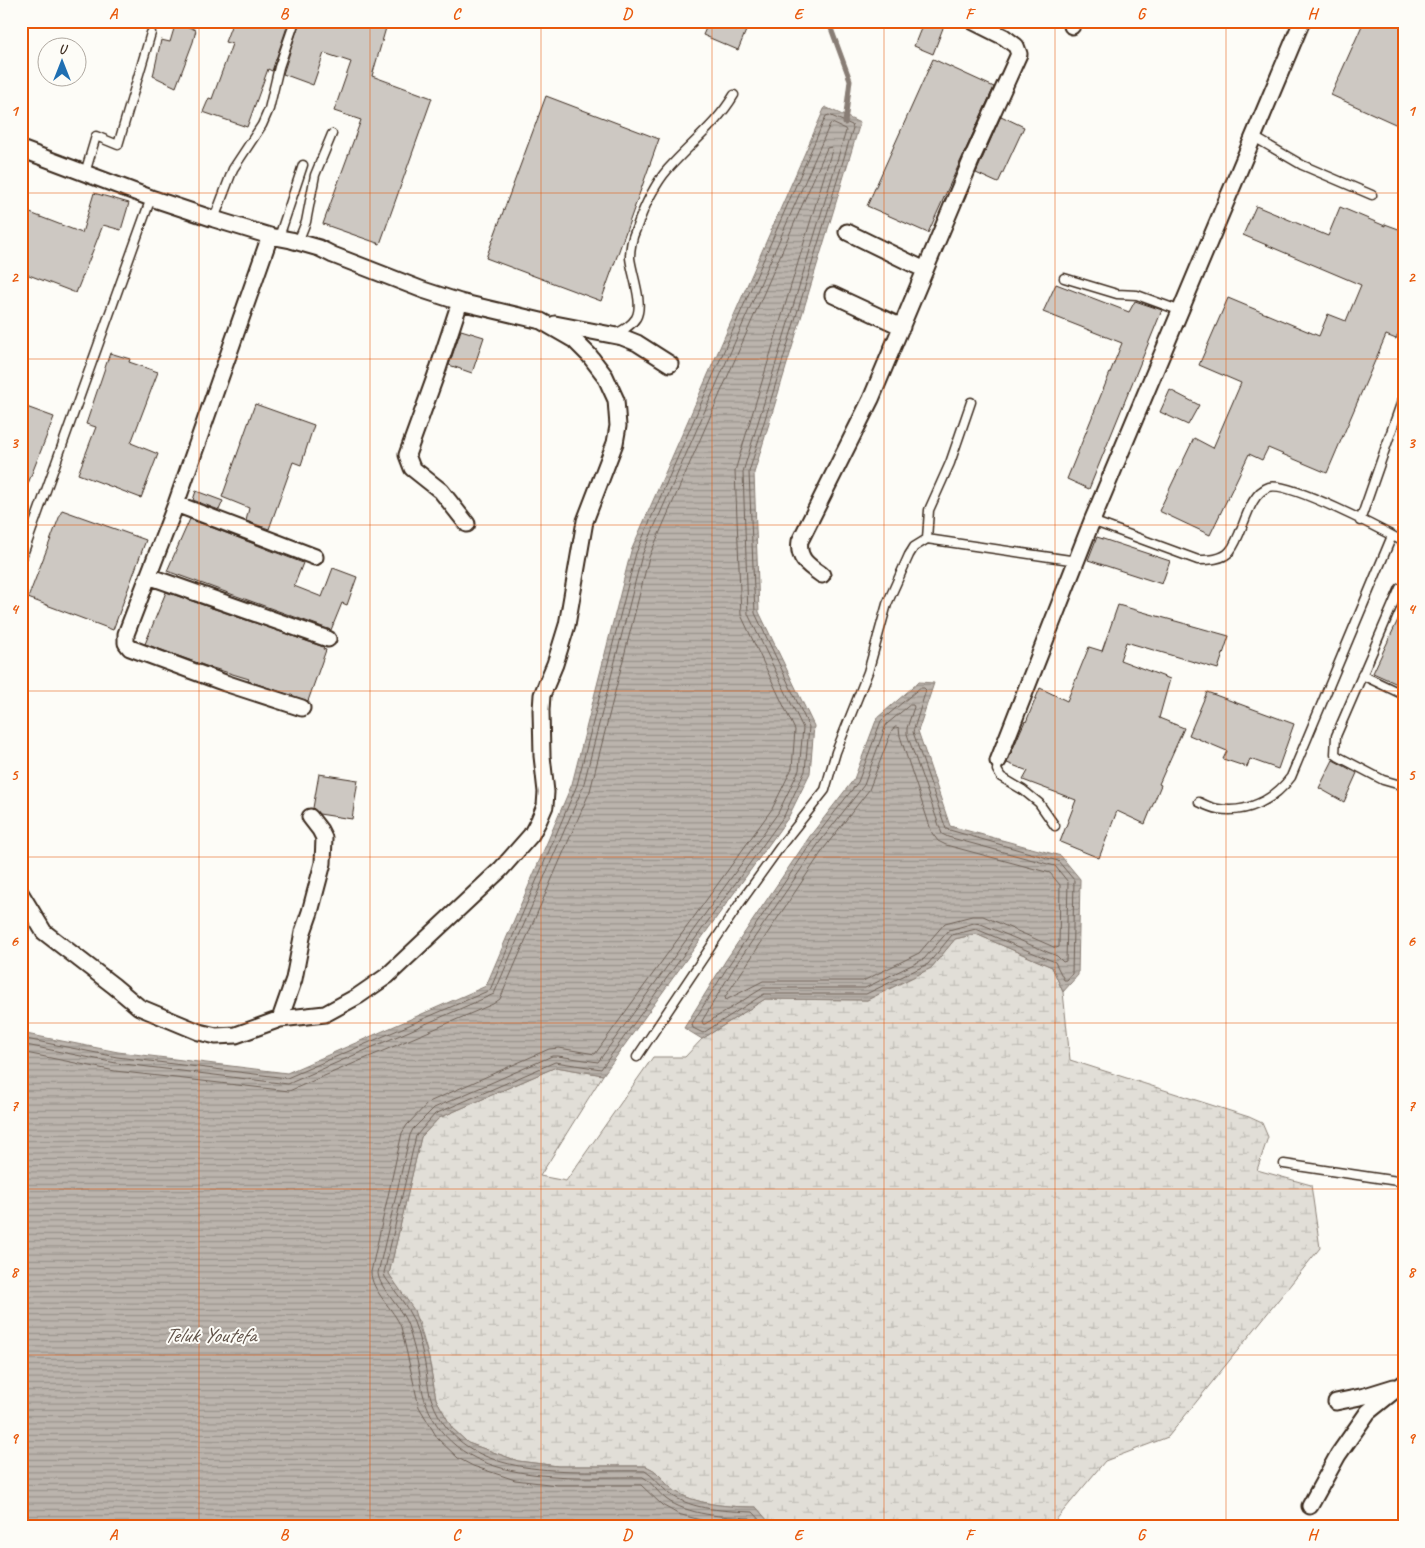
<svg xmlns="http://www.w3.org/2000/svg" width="1425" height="1548" viewBox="0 0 1425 1548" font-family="Caveat,sans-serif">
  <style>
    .wetland { fill: url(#wetland-marsh); stroke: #8e847a }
    .water { fill: url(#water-rules); stroke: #887d74 }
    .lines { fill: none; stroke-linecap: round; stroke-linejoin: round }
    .shore { stroke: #6e6157; stroke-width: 1 }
    .stream { stroke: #887d74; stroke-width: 5 }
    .building { fill: #cdc8c2; stroke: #3b2a1e }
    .lane-casing { stroke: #3b2a1e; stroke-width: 11 }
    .street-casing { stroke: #3b2a1e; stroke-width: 19 }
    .lane { stroke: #fdfcf7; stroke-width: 8 }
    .street { stroke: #fdfcf7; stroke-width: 15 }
    .grid { fill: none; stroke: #e8590c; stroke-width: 1; stroke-opacity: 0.55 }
    .labels { text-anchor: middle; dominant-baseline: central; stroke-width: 4; stroke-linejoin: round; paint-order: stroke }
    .water-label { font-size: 21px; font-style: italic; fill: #615349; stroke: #fdfcf7 }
    .neatline { fill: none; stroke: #e8590c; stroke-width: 2 }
    .grid-label { font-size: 16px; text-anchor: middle; font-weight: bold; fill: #e8590c }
  </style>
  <defs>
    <pattern id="wetland-marsh" width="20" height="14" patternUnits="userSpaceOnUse" patternTransform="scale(1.25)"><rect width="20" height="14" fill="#e1ded7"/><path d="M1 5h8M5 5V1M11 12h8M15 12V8" fill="none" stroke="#c2bfb8"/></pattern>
    <pattern id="water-rules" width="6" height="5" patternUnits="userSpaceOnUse" patternTransform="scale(1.25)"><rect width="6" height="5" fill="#bbb4ad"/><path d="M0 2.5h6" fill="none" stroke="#99938c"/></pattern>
  </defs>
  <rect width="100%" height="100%" fill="#fdfcf7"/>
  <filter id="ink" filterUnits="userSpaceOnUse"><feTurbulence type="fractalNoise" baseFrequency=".02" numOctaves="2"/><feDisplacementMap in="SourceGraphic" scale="10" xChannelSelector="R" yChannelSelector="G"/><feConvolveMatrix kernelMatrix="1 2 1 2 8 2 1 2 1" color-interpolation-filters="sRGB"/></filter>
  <g filter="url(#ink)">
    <path class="wetland" d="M 976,934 L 1052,967 L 1063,992 L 1070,1060 L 1249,1117 L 1262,1123 L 1268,1137 L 1257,1170 L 1311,1185 L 1320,1248 L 1168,1437 L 1105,1461 L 1050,1527 L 773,1527 L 756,1507 C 731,1507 693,1505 672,1489 C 665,1484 662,1477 656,1472 C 653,1469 649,1468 646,1466 L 558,1466 L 518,1461 L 468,1443 L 452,1428 L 436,1399 L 429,1359 L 419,1322 L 389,1274 L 421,1137 L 439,1118 L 556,1067 L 603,1075 L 540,1176 L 566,1181 L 653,1057 L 685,1057 L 702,1039 L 765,999 L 867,1000 L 931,968 L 955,939 Z"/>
    <path class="water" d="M 825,107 L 860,123 L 754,473 L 759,612 L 814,726 L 810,773 L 788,818 L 603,1075 L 556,1067 L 439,1118 L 421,1137 L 389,1274 L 414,1310 L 429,1359 L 436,1399 L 452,1428 L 468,1443 L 518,1461 L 558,1466 L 646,1466 C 649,1468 653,1469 656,1472 C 662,1477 665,1484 672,1489 C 693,1505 731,1507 756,1507 L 773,1527 L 21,1527 L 21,1033 L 118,1052 L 287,1073 L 486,986 L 572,784 L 631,551 Z
      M 919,682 L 934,683 L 918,731 L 950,826 L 1061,856 L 1080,879 L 1078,975 L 1063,992 L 1052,967 L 976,934 L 955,939 L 931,968 L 867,1000 L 765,999 L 702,1039 L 684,1028 L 726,960 L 810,836 L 854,779 L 877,718 Z"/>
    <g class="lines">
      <path class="shore" d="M 920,688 L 924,688 L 926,690 L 913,732 L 946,829 L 1058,861 L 1074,880 L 1072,974 L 1067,980 L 1064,980 L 1055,962 L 976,929 L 952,935 L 928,964 L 866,994 L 764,994 L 703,1033 L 693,1028 L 692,1024 L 730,963 L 814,839 L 858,782 L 881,721 Z
        M 910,705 L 913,705 L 914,707 L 907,728 L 907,734 L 942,834 L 948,837 L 1055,866 L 1068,882 L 1066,961 L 1063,962 L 1057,956 L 981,924 L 974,923 L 949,930 L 924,959 L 865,988 L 763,988 L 705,1024 L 703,1024 L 702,1021 L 735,966 L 819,843 L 864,785 L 886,725 Z
        M 896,727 L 899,728 L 900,736 L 932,833 L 938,841 L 946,845 L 1050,873 L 1060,885 L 1059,947 L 1056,948 L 983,916 L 972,916 L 945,923 L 919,953 L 863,981 L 763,981 L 726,1000 L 725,997 L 825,847 L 869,790 L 892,730 Z
        M 21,1038 L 117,1057 L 287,1078 L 490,990 L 577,785 L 636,553 L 826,116 L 829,115 L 852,125 L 853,128 L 749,472 L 755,613 L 809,727 L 805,771 L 784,816 L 601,1069 L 555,1062 L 435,1114 L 416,1136 L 384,1273 L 385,1277 C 393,1289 403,1300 409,1312 C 417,1325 420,1344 424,1359 C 427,1373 427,1388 432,1401 C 463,1485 573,1469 645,1471 C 655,1477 660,1487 670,1494 C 692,1510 727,1511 753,1512 L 767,1527
        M 21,1044 L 116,1063 L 288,1084 L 494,994 L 583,787 L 642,555 L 830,124 L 832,123 L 845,129 L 846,131 L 743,472 L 748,614 L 803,728 L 799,770 L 778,813 L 598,1062 L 558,1056 L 552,1056 L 434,1108 L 413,1129 L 410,1135 L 378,1273 C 379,1289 404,1309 409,1329 C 412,1341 416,1353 418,1365 C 421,1377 421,1391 426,1403 C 457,1489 569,1476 643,1477 C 652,1482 657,1492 666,1499 C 687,1515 724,1517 750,1518 L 758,1527
        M 21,1052 L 115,1071 L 289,1091 L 493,1004 L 500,999 L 590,791 L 649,557 L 827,148 L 831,147 L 832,150 L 735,471 L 741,615 L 795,730 L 792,768 L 772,809 L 595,1054 L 559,1048 L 549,1049 L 429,1102 L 407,1125 L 402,1133 L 371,1272 C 371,1291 394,1309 401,1327 L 419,1407 L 438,1439 L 458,1458 L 473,1466 L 515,1480 L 557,1485 L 641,1485 L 662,1505 L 678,1514 L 708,1522 L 748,1527"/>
      <path class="stream" d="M 827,21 L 829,23 L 850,80 L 845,123"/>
    </g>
    <path class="building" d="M 233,21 L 289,21 L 272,71 L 268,69 L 247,127 L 203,112 L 209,98 L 212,99 L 232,44 L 225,42 Z
      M 300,21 L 388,21 L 372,76 L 432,98 L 380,244 L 323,224 L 361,120 L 334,111 L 351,62 L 324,53 L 313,85 L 283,74 Z
      M 709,21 L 750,21 L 738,50 L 703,35 Z
      M 924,21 L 943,28 L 933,54 L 914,46 Z
      M 1364,21 L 1404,21 L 1404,128 L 1331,95 Z
      M 176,22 L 196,30 L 193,42 L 176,87 L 153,76 L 161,40 L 170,42 Z
      M 933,59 L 994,87 L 928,233 L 867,206 Z
      M 546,96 L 659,139 L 601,301 L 486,258 Z
      M 1001,116 L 1024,127 L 998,183 L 976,173 Z
      M 94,193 L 129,203 L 121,230 L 103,225 L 76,293 L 21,272 L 21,220 L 25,211 L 82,233 Z
      M 1256,206 L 1328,236 L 1340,207 L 1385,226 L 1385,224 L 1404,231 L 1404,321 L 1396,339 L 1386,335 L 1327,473 L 1268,448 L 1262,460 L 1249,454 L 1210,535 L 1159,511 L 1194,438 L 1213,448 L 1241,383 L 1199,365 L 1228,298 L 1319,336 L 1328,314 L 1346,321 L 1361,285 L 1243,235 Z
      M 1056,284 L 1129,312 L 1135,301 L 1162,310 L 1089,489 L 1067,479 L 1122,343 L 1043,312 Z
      M 461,330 L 484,337 L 472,373 L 449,365 Z
      M 110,353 L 130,359 L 129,362 L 158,372 L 131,443 L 158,454 L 141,498 L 78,474 L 96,427 L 86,424 Z
      M 1170,390 L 1199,405 L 1188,425 L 1160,412 Z
      M 255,404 L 314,425 L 301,465 L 293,462 L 269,529 L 246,521 L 249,508 L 222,497 Z
      M 21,405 L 54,417 L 22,499 L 21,499 Z
      M 196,491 L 223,501 L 219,510 L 193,500 Z
      M 62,510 L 146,540 L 113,630 L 28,598 Z
      M 190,519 L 303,563 L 294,586 L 322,597 L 333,568 L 357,577 L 347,605 L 342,603 L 331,630 L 167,571 Z
      M 1097,537 L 1170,561 L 1162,584 L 1088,560 Z
      M 166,592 L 324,647 L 323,649 L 326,650 L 308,701 L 248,681 L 249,679 L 206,666 L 145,644 Z
      M 1118,605 L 1229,636 L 1218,669 L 1126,642 L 1120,660 L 1170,679 L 1159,718 L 1184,728 L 1159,784 L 1161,785 L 1145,824 L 1117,811 L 1099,858 L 1060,842 L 1076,800 L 1023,780 L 1028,771 L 1007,763 L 1020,732 L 1025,721 L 1026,722 L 1040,688 L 1067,701 L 1089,647 L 1102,651 Z
      M 1404,607 L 1404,687 L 1373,673 Z
      M 1207,692 L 1294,724 L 1278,769 L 1250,759 L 1247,767 L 1223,759 L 1227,751 L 1189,735 Z
      M 1333,760 L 1357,773 L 1344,802 L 1319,788 Z
      M 319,774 L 358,780 L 352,819 L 319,814 L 313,808 Z"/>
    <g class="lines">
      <g class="lane-casing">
        <path id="lane" d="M 1254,137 L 1302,165 L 1372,195
          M 85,173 L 96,136 L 118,145 L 151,33
          M 214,219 L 233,169 L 262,125 L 269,109 L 279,67 L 295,21
          M 279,237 L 303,165
          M 298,242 L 306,222 L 315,175 L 332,134
          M 1064,278 L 1117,294 L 1137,295 L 1181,311
          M 615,334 C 623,330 631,326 636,318 C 644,304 632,275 630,258 C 630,248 632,238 636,229 C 644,207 653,186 668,169 C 690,144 717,124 734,95
          M 1092,521 L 1198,560 C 1208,560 1223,560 1230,551 C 1244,534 1247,494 1269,487 C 1289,481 1382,530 1404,542
          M 1360,521 L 1404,395
          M 927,539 L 929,510 L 950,463 L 971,402
          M 21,560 L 151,198
          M 1400,588 L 1336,736 L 1335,754 L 1339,757 L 1383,780 L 1404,786
          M 1362,675 L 1404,695
          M 998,761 L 997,770 L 1001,777 L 1023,790 L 1039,803 L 1055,826
          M 1199,802 C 1205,805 1211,808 1218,809 C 1246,814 1274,800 1291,777 L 1392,536
          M 637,1057 L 740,903 L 783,843 L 825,790 L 836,752 L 868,672 L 887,604 L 909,555 L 914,547 L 927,539 L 1077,561
          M 1284,1164 L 1404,1182"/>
      </g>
      <g class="street-casing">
        <path id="street" d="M 1072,26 L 1073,21
          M 21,149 L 151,198 L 214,219 L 270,236 L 291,240 L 319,248 L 333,255 L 423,290 L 460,302 L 541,321 L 574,340 L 589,355 L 605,376 L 616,400 L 618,426 L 615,443 L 585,521 L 567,625 L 555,664 L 542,695 L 541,710 L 542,756 L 546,792 L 545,806 L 539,820 L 531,835 L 501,869 L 387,976 L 358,996 L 325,1014 L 280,1019 L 294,979 L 303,932 L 310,912 L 323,863 L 324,838 L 320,830 L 310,817
          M 847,232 L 925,270
          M 270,236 L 176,504 L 126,634 L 126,643 L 130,648 L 225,683 L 302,708
          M 833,295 L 902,327
          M 460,302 L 437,372 L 407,455 L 412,468 L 441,491 L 467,524
          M 555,324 L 622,337 L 637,343 L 670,364
          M 176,504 L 315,557
          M 822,575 C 809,566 797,559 800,541 L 871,399 L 973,156 L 1019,54 L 1016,46 L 1004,37 L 972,21
          M 148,576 L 328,639
          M 998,761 L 1092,521 L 1302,21
          M 21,894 L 44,932 L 114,986 L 139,1007 L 199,1032 L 216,1036 L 236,1035 L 280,1019
          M 1336,1402 L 1365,1396 L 1394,1387
          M 1310,1506 L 1338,1455 L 1368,1412 L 1404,1383"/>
      </g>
      <use href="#lane" class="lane"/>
      <use href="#street" class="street"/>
    </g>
  </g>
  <path class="grid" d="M 199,21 L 199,1527M 370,21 L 370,1527M 541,21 L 541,1527M 712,21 L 712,1527M 884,21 L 884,1527M 1055,21 L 1055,1527M 1226,21 L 1226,1527M 21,193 L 1404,193M 21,359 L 1404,359M 21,525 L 1404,525M 21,691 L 1404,691M 21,857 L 1404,857M 21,1023 L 1404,1023M 21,1189 L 1404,1189M 21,1355 L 1404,1355"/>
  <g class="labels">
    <g class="water-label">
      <text x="210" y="1335">Teluk Youtefa</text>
    </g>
  </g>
  <rect width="1425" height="1548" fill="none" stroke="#fdfcf7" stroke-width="55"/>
  <g transform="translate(62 62)"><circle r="24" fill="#fdfcf7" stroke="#afa8a0"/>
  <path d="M0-4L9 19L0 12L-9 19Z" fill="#1f6fb2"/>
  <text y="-8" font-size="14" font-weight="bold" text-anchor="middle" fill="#3b2a1e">U</text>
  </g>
  <rect x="28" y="28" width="1370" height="1492" class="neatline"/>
  <g class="grid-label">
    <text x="113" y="19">A</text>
    <text x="284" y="19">B</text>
    <text x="456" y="19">C</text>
    <text x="627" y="19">D</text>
    <text x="798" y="19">E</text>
    <text x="969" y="19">F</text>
    <text x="1141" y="19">G</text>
    <text x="1312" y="19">H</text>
    <text x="14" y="116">1</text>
    <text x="1411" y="116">1</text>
    <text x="14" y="282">2</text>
    <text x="1411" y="282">2</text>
    <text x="14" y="448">3</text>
    <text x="1411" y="448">3</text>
    <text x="14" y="614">4</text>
    <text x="1411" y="614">4</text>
    <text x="14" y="780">5</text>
    <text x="1411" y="780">5</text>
    <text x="14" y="946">6</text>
    <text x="1411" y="946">6</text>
    <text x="14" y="1111">7</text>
    <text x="1411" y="1111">7</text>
    <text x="14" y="1277">8</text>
    <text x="1411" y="1277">8</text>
    <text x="14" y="1443">9</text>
    <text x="1411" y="1443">9</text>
    <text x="113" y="1540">A</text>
    <text x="284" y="1540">B</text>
    <text x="456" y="1540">C</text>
    <text x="627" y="1540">D</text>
    <text x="798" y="1540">E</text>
    <text x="969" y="1540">F</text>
    <text x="1141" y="1540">G</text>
    <text x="1312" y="1540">H</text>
  </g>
</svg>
